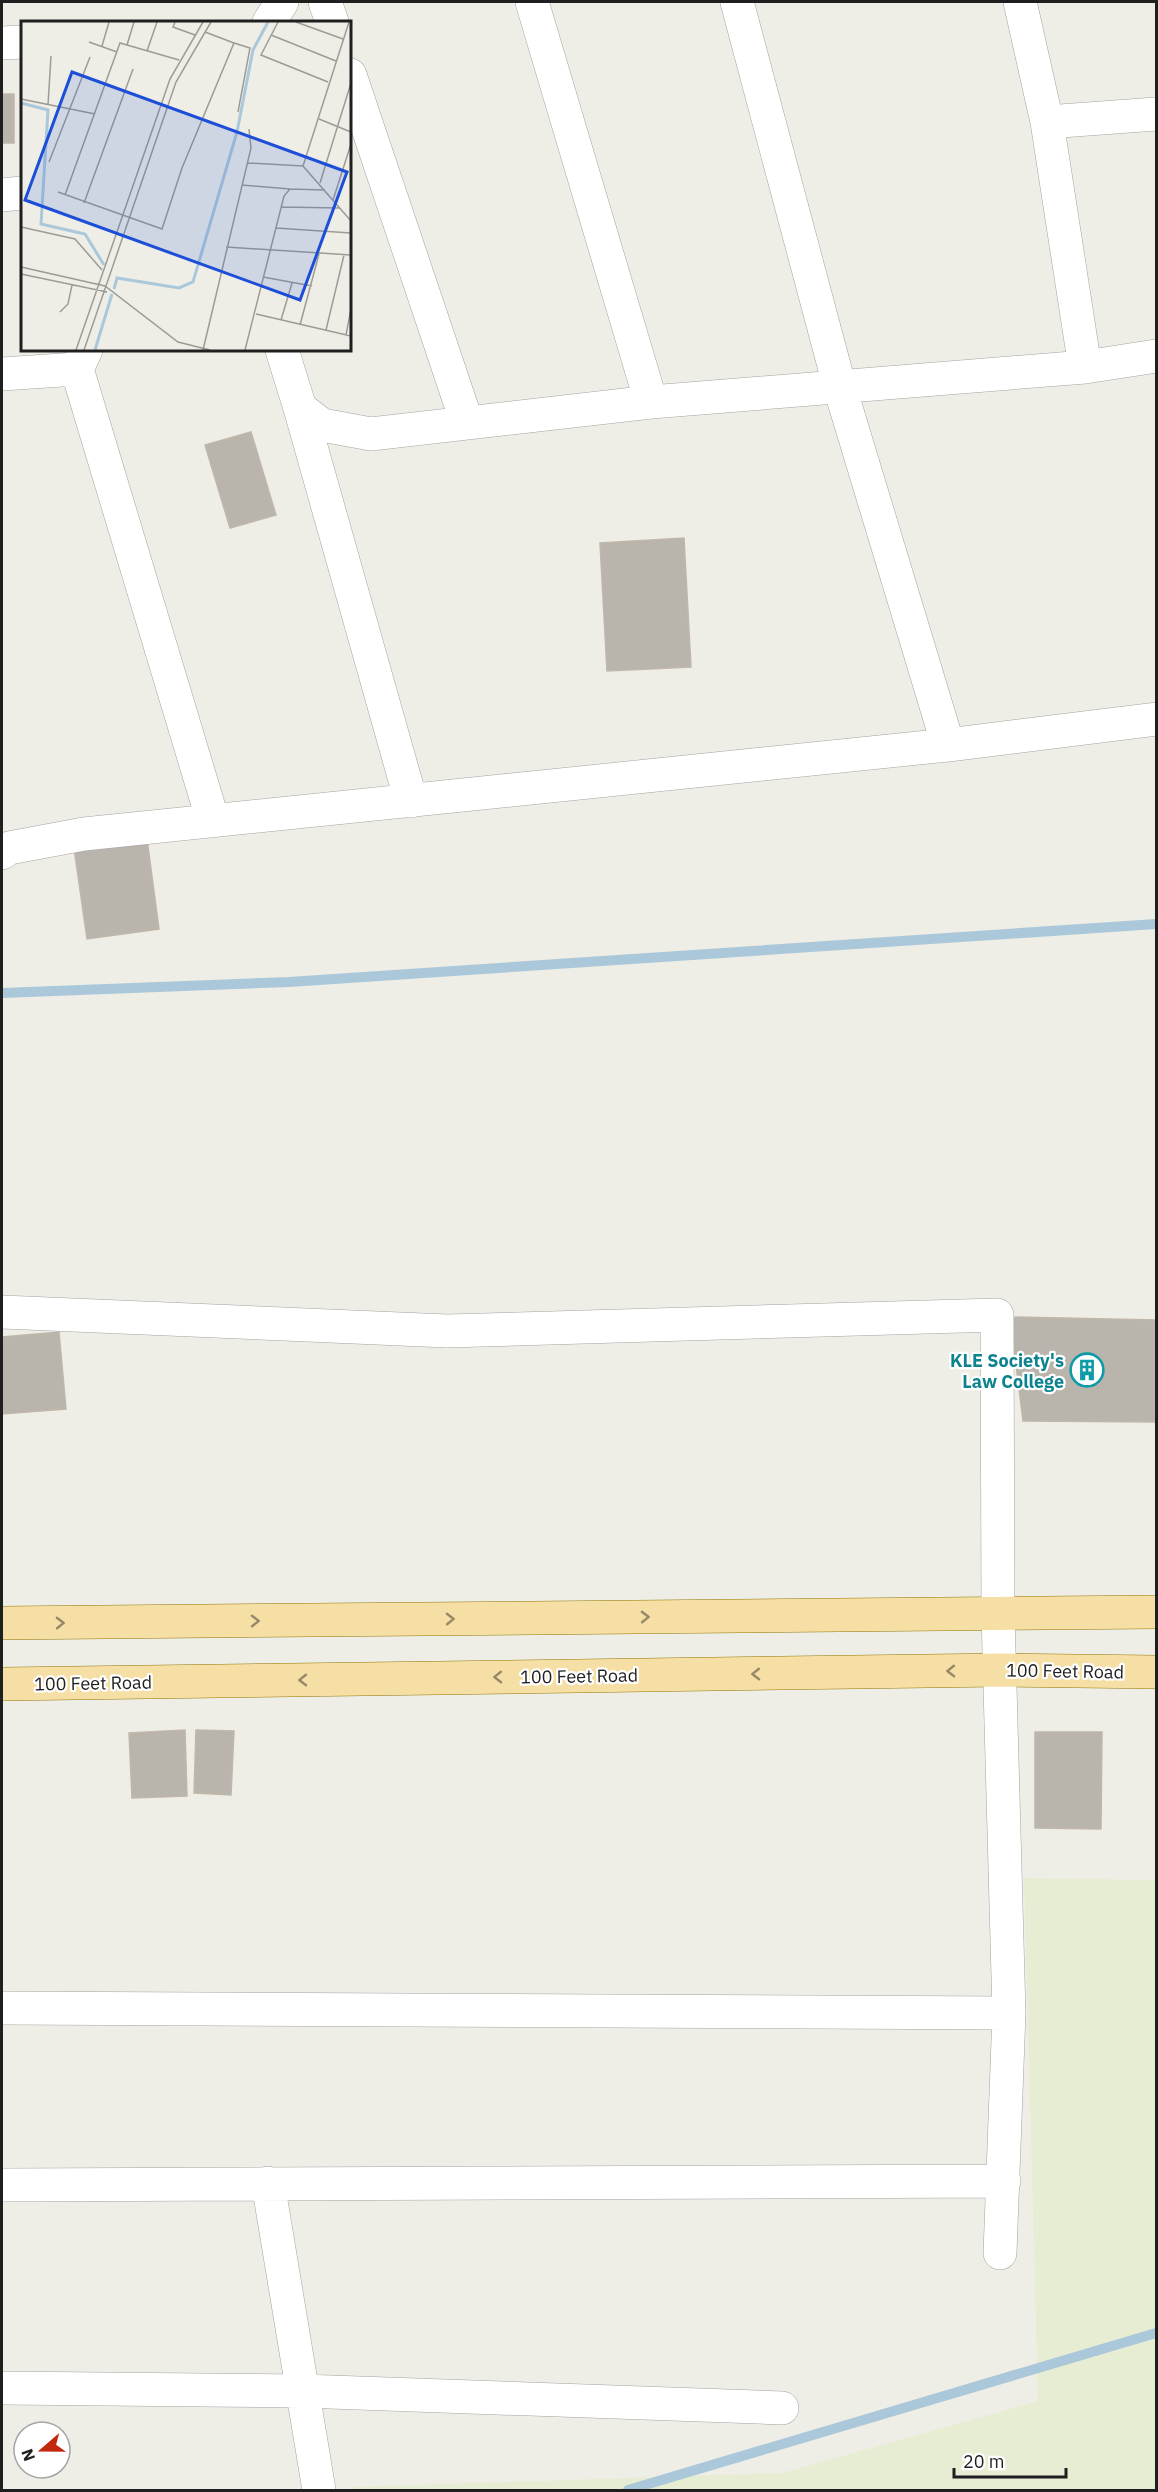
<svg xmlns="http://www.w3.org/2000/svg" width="1158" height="2492" viewBox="0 0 1158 2492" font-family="'IBM Plex Sans',sans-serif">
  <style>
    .farmland { fill: #e7edd3 }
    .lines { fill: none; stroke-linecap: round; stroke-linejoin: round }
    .stream { stroke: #aac8da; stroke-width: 10 }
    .building { fill: #b9b4ac; stroke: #c0b7aa; stroke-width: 1.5 }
    .minor-casing { stroke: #a3a3a3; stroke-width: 34 }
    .major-casing { stroke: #90780a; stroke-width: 34 }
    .minor { stroke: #fff; stroke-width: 33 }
    .major { stroke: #f6dfa5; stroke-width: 33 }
    .oneway { stroke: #958969 }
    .labels { text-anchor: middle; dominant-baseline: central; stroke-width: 4.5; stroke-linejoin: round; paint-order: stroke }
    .culture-label { font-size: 18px; font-weight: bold; fill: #0d838f; stroke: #fff; text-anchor: end }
    .street-label { font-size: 18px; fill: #1f1f1f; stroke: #fff }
    .inset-river { fill: none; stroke: #aac8da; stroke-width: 3 }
    .inset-road { fill: none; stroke: #9c9b96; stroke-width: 1.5 }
    .view { fill: #1d4ed8; fill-opacity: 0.15; stroke: #1d4ed8; stroke-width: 3 }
    .inset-edge { fill: none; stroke: #1f1f1f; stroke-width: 3 }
  </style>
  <rect width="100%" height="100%" fill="#efeee6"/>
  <path class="farmland" d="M 1024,1878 L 1156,1880 L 1156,2490 L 353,2490 L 352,2487 L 782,2473 L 1038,2401 Z"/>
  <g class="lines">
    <path class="stream" d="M 2,993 L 289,982 L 1156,924
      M 628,2490 L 1156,2333"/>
  </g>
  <path class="building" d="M 2,94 L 14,94 L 14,143 L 2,143 Z
    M 251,432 L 276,515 L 230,528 L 205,445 Z
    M 684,538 L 691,667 L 607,671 L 600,543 Z
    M 146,831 L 159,929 L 87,939 L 73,841 Z
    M 1010,1317 L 1156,1320 L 1156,1422 L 1023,1421 Z
    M 59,1332 L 66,1409 L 2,1414 L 2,1337 Z
    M 185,1730 L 187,1796 L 132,1798 L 129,1733 Z
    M 196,1730 L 234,1731 L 231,1795 L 194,1793 Z
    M 1035,1732 L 1102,1732 L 1101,1829 L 1035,1828 Z"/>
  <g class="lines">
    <g class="minor-casing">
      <path id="minor" d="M 325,2 L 332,22
        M 532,2 L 651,402
        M 737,2 L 840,388 L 948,745
        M 1020,2 L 1047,122 L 1085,367
        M 269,22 L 282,2
        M 2,43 L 22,42
        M 350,75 L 467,423
        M 1047,122 L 1156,114
        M 2,195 L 22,193
        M 282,350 L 300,408 L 322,425 L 371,434 L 651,402 L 1085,367 L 1156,356
        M 77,369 L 213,821
        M 2,374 L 77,369 L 86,350
        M 300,408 L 411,801
        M 2,853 L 9,848 L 84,834 L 948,745 L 1156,719
        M 2,1312 L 447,1331 L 997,1315 L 998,1614 L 1009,2013 L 1000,2253
        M 2,2008 L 1009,2013
        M 268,2183 L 319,2490
        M 2,2185 L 1004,2181
        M 2,2388 L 302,2391 L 782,2408"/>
    </g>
    <g class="major-casing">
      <path id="major" d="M 2,1623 L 1156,1612
        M 2,1684 L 1001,1670 L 1156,1672"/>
    </g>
    <use href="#minor" class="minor"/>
    <use href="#major" class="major"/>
  </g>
  <defs><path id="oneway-chevron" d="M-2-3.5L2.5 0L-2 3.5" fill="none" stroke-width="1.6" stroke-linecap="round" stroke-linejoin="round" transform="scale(1.5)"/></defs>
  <g class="oneway">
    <use href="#oneway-chevron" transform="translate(645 1617) rotate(-1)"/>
    <use href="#oneway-chevron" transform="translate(450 1619) rotate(-1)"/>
    <use href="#oneway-chevron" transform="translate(255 1621) rotate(-1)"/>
    <use href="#oneway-chevron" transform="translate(60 1623) rotate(-1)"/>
    <use href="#oneway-chevron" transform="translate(951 1671) rotate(179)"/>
    <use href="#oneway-chevron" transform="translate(756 1674) rotate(179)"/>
    <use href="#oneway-chevron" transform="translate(498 1677) rotate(179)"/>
    <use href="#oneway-chevron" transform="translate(303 1680) rotate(179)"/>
  </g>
  <defs>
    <g id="building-ring" transform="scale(1.725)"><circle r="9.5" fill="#fff" stroke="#0f9aa8" stroke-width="1.5"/><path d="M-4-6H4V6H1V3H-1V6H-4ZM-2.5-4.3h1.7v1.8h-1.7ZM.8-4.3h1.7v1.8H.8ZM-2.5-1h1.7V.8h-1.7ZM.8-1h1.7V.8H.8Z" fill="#0f9aa8"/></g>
  </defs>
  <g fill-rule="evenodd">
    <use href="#building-ring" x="1087" y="1370"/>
  </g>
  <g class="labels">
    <g class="culture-label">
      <text x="1064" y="1360">KLE Society's<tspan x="1064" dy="21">Law College</tspan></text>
    </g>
    <g class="street-label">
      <text transform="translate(1065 1671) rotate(1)">100 Feet Road</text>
      <text transform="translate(579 1676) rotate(-1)">100 Feet Road</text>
      <text transform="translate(93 1683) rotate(-1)">100 Feet Road</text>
    </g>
  </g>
  <g transform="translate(21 21)">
    <rect width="330" height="330" fill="#efeee6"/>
    <path class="inset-river" d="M 0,82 L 27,89 L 20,203 L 64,213 L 83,244M 93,268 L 96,257 L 158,267 L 172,261 L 216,111 L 232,29 L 247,1M 74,329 L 91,273"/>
    <path class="inset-road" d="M 154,1 L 152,6 L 174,14M 257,1 L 240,34 L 307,61M 275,1 L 322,18M 328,1 L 282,145 L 330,200M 184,11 L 213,22M 250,14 L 315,40M 68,21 L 96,31M 106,24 L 113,1M 81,25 L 88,1M 126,30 L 136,1M 0,78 L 74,93M 27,84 L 30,35M 298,98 L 330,111M 28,141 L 69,36M 227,142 L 282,145M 299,162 L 330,62M 221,164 L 269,168M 37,171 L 141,208 L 161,147 L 213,22 L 229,27 L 217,91M 44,174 L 99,22 L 158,39M 312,179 L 330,123M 63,182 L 112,48M 260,186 L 319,187M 0,206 L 54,218 L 81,249M 255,207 L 330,212M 205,226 L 330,234M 0,246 L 84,265 L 157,321 L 189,329M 0,253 L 86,271M 242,256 L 291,265M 0,258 L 0,284M 39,291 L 47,283 L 51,264M 235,293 L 330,315M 260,299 L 271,262M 279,304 L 298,233M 305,309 L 323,234M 325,314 L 330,288M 55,329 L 149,58 L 182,1M 63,329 L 155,61 L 190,1M 182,329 L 230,127 L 228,108M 224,329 L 263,175 L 269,168 L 304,169"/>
    <path class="view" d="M 51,51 L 326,151 L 279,279 L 4,179 Z"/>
    <rect width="330" height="330" class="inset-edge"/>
  </g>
  <rect width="1158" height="2492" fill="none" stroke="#1f1f1f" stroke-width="6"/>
  <g transform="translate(42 2450) rotate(250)"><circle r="28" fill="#ffffff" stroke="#a5a5a5" stroke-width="1.5"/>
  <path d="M0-4.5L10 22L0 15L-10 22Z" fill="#c1280e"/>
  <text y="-9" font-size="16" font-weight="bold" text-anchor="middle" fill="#1f1f1f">N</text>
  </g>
  <path d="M954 2468v9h112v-9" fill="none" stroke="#1f1f1f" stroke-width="3"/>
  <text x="963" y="2468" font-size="18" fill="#1f1f1f" stroke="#ffffff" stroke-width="4.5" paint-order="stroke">20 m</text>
</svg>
